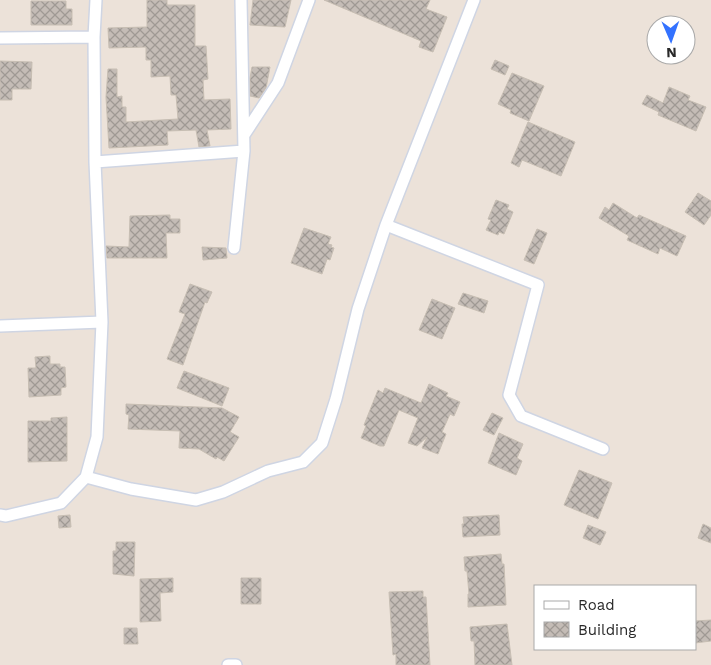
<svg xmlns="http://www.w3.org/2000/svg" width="711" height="665" viewBox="0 0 711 665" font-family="'Work Sans',sans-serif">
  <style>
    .building { fill: url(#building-cross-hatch); stroke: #c7beb3 }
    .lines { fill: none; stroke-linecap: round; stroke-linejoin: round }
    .minor-casing { stroke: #cfd5e3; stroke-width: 14 }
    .minor { stroke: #fff; stroke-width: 11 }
  </style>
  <defs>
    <pattern id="building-cross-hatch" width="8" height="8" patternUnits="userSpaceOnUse" patternTransform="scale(1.25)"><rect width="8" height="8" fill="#c4bcb6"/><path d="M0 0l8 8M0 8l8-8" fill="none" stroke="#9f9994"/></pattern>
  </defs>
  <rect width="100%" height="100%" fill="#ece2d9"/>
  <path class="building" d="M 147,0 L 167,0 L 167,5 L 195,5 L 195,46 L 206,46 L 208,79 L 203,80 L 204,100 L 230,99 L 231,129 L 207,130 L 210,146 L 199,147 L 196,130 L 167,131 L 168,145 L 109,148 L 106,97 L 108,69 L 117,69 L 117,97 L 122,96 L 122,107 L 126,107 L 126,122 L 178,119 L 176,95 L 171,95 L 170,76 L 151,77 L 151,60 L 146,60 L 146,47 L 109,48 L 108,28 L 147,27 Z
    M 253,0 L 291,0 L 285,27 L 250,25 Z
    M 324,0 L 430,0 L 426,9 L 447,17 L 433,52 L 419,47 L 421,41 Z
    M 31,1 L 66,1 L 66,9 L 72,9 L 72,25 L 31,25 Z
    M 495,60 L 509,66 L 505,75 L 491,69 Z
    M 0,61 L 32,62 L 31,89 L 12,89 L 12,100 L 0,100 Z
    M 252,67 L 270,67 L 266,88 L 259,98 L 250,96 L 250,78 Z
    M 512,73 L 544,86 L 529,121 L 510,113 L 511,110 L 498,104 Z
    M 669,87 L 690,96 L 688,100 L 706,107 L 696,131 L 658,115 L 659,112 L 642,104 L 647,95 L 663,103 Z
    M 528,122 L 575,142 L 561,176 L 522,160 L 519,167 L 511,163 Z
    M 698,193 L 711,201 L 711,215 L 704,225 L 685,212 Z
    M 496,200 L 509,205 L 507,209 L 513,212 L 504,234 L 499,232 L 498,235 L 486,230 L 491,220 L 488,219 Z
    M 613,203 L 637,218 L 639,215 L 686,236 L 677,256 L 660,248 L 658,254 L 627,240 L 629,236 L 599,218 L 605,207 L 609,210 Z
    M 170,215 L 170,219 L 180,219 L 180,233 L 166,233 L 167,258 L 107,258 L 106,246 L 129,247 L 130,216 Z
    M 304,228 L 331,237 L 328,244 L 332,245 L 331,247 L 334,248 L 330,260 L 327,259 L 322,274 L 291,263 Z
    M 537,229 L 547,233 L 534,264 L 524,260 Z
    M 202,247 L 226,248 L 227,258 L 203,260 Z
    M 190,284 L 212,292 L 207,303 L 205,302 L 183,365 L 167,359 L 185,314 L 179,312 Z
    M 463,293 L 488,301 L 484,313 L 458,304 Z
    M 432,299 L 455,308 L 442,339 L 419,330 Z
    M 50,356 L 50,364 L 60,364 L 60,367 L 65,367 L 66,387 L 61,388 L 61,395 L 29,397 L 28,368 L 36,368 L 35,357 Z
    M 184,371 L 229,388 L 222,406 L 177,388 Z
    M 429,384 L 448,393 L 446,396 L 460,402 L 454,416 L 450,414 L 442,432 L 446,434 L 438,454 L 422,448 L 427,437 L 417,446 L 408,443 L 418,418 L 399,410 L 384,446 L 380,446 L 361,438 L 366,426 L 364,425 L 378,390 L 383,393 L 385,388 L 421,403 Z
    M 126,404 L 222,408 L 239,417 L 230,432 L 239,437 L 224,461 L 217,457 L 216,459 L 199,449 L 179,448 L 180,431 L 128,429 L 129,415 L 126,414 Z
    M 492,413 L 503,418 L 494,435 L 483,430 Z
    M 67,417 L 67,461 L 28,462 L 28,421 L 51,421 L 51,418 Z
    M 499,433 L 523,444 L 517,458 L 522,461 L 516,475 L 488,463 Z
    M 579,470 L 612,483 L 598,519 L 564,505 Z
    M 70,515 L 71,527 L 59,528 L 58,516 Z
    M 499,515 L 500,535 L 463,537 L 462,524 L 464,524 L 463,517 Z
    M 703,524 L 711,528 L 711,543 L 698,538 Z
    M 588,525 L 606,532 L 600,545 L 583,538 Z
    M 116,542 L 135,542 L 134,576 L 113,574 L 113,551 L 116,551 Z
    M 501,554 L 502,564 L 504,564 L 506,605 L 468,607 L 468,594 L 469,594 L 467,571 L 465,571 L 464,557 Z
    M 173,578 L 173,592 L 160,593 L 161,621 L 140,622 L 140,579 Z
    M 241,578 L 261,578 L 261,604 L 241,604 Z
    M 423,591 L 423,597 L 426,597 L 430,665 L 396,665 L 396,654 L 393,655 L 389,592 Z
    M 711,620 L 711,641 L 695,643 L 695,621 Z
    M 507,624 L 512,665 L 475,665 L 474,641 L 471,641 L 470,627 Z
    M 124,628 L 137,628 L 138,644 L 124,644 Z"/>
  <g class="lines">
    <g class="minor-casing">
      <path id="minor" d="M 0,38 L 94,37
        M 244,135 L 278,83 L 309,0
        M 95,162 L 244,151
        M 386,225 L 538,285 L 509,395 L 521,416 L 603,449
        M 234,248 L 244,151 L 241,0
        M 0,326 L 102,322
        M 86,477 L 131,489 L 196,500 L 223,492 L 268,471 L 303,462 L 322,443 L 336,399 L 358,309 L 386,225 L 474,0
        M 0,515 L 6,516 L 61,503 L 86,477 L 97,437 L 102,322 L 95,162 L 94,37 L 96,0
        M 228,665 L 236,665"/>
    </g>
    <use href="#minor" class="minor"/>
  </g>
  <rect x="534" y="585" width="162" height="65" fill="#ffffff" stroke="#a9a9a9"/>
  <rect x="544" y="601" width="25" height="8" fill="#ffffff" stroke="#a9a9a9"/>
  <text x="578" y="610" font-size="15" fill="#292929">Road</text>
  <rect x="544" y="622" width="25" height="15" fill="url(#building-cross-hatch)" stroke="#a9a9a9"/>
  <text x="578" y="635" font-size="15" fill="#292929">Building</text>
  <g transform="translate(671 40) rotate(178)"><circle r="24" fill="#ffffff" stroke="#a9a9a9"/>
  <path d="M0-4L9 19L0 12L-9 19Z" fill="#3372ff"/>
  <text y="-8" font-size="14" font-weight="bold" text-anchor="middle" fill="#292929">N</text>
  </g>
</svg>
